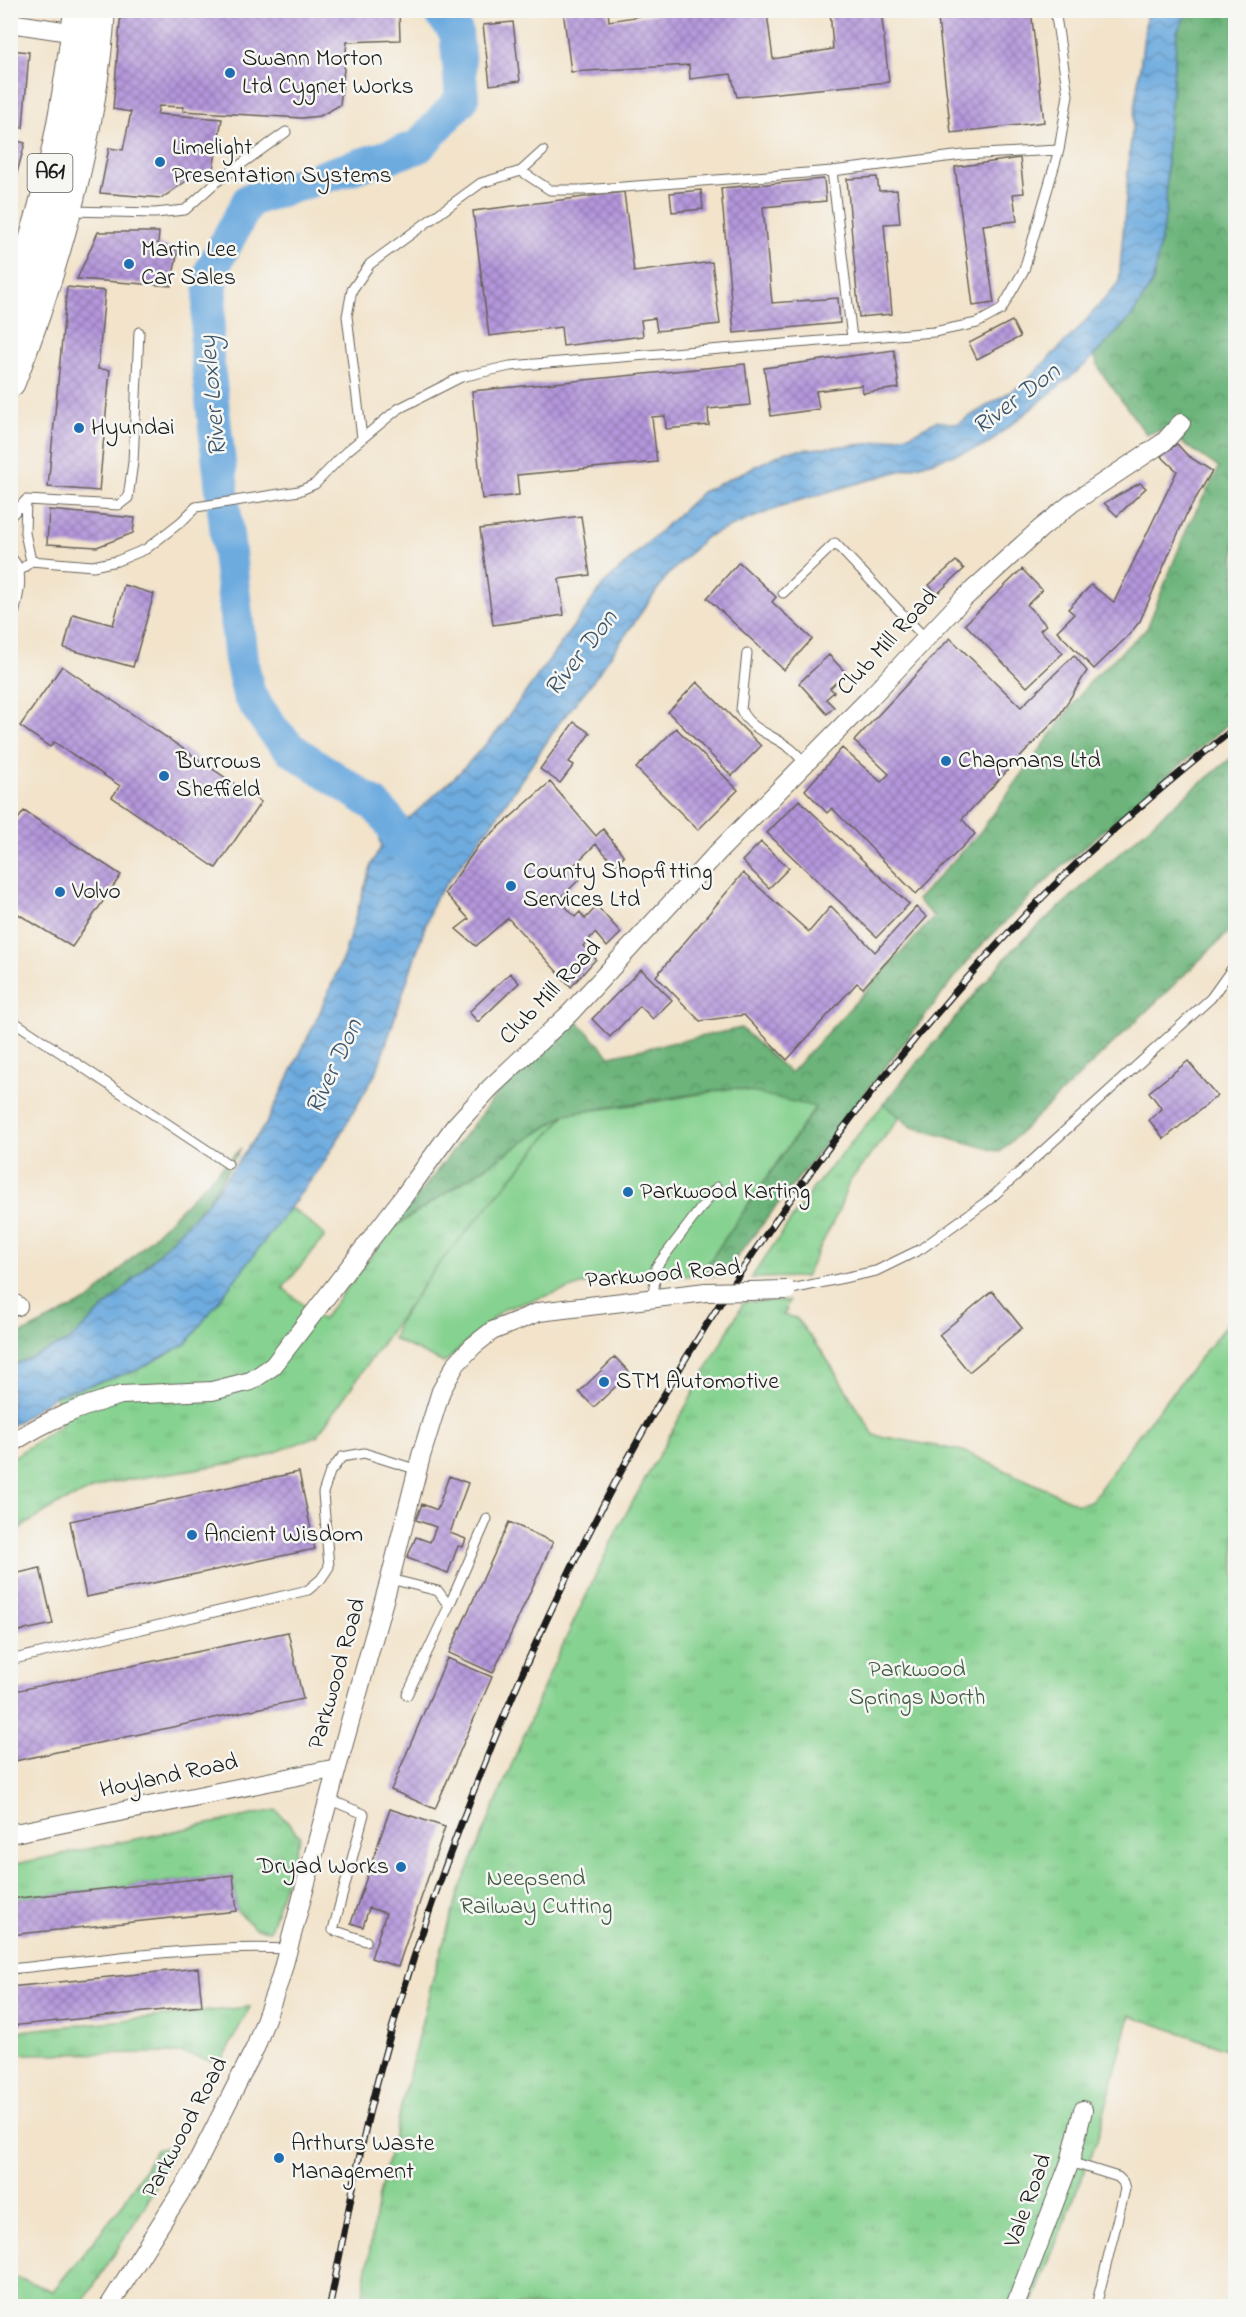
<svg xmlns="http://www.w3.org/2000/svg" width="1246" height="2317" viewBox="0 0 1246 2317" font-family="'Indie Flower',sans-serif">
  <style>
    .grass { fill: url(#grass-tufts); stroke: #517756; stroke-width: 1.5 }
    .forest { fill: url(#forest-crowns); stroke: #44684b; stroke-width: 1.5 }
    .pitch { fill: #86d290; stroke: #517756; stroke-width: 1.5 }
    .water { fill: url(#water-waves); stroke: #44647e; stroke-width: 1.5 }
    .lines { fill: none; stroke-linecap: round; stroke-linejoin: round }
    .river { stroke: #6dabdf; stroke-width: 34 }
    .building { fill: url(#building-cross-hatch) }
    .service-casing { stroke: #676259; stroke-width: 11 }
    .minor-casing { stroke: #676259; stroke-width: 20 }
    .trunk-casing { stroke: #676259; stroke-width: 32 }
    .service { stroke: #fff; stroke-width: 9 }
    .minor { stroke: #fff; stroke-width: 18 }
    .trunk { stroke: #fff; stroke-width: 30 }
    .rail-casing { stroke: #1c1c1c; stroke-width: 7 }
    .rail { stroke: #f6f6f2; stroke-width: 4.5; stroke-dasharray: 14; stroke-linecap: butt }
    .minor-bridge-casing { stroke: #676259; stroke-width: 20; stroke-linecap: butt }
    .minor-bridge { stroke: #fff; stroke-width: 18 }
    .poi-dot { fill: #1f6fb2; stroke: #f6f6f2; stroke-width: 2 }
    .labels { text-anchor: middle; dominant-baseline: central; stroke-width: 5; stroke-linejoin: round; paint-order: stroke }
    .shield { fill: #f6f6f2; stroke: #5d5d5c; stroke-width: 1.5 }
    .shield-label { font-size: 22px; font-weight: bold; fill: #1c1c1c }
    .poi-label { font-size: 24px; fill: #1c1c1c; stroke: #f6f6f2; text-anchor: start }
    .street-label { font-size: 24px; fill: #1c1c1c; stroke: #f6f6f2 }
    .park-label { font-size: 24px; fill: #415c45; stroke: #f6f6f2 }
    .water-label { font-size: 26px; font-style: italic; fill: #3c556a; stroke: #f6f6f2 }
  </style>
  <defs>
    <pattern id="grass-tufts" width="24" height="20" patternUnits="userSpaceOnUse" patternTransform="scale(1.5)"><rect width="24" height="20" fill="#86d290"/><path d="M3 7l-1-3M5 7V3M7 7l1-3M15 17l-1-3M17 17v-4M19 17l1-3" fill="none" stroke="#73b47c"/></pattern>
    <pattern id="forest-crowns" width="20" height="18" patternUnits="userSpaceOnUse" patternTransform="scale(1.5)"><rect width="20" height="18" fill="#6cb47a"/><path d="M2 6a3 3 0 1 1 6 0M12 15a3 3 0 1 1 6 0" fill="none" stroke="#589263"/></pattern>
    <pattern id="water-waves" width="16" height="10" patternUnits="userSpaceOnUse" patternTransform="scale(1.5)"><rect width="16" height="10" fill="#6dabdf"/><path d="M0 5q4-4 8 0t8 0" fill="none" stroke="#598ab4"/></pattern>
    <pattern id="building-cross-hatch" width="8" height="8" patternUnits="userSpaceOnUse" patternTransform="scale(1.5)"><rect width="8" height="8" fill="#b496db"/><path d="M0 0l8 8M0 8l8-8" fill="none" stroke="#927ab1"/></pattern>
  </defs>
  <rect width="100%" height="100%" fill="#f6f6f2"/>
  <filter id="ink" filterUnits="userSpaceOnUse"><feTurbulence type="fractalNoise" baseFrequency=".0167" numOctaves="2"/><feDisplacementMap in="SourceGraphic" scale="12" xChannelSelector="R" yChannelSelector="G"/><feConvolveMatrix kernelMatrix="1 2 1 2 8 2 1 2 1" color-interpolation-filters="sRGB"/></filter>
  <filter id="wash" filterUnits="userSpaceOnUse"><feTurbulence type="fractalNoise" baseFrequency=".008" numOctaves="4" result="noise"/><feDisplacementMap in="SourceGraphic" scale="24" xChannelSelector="R" yChannelSelector="G"/><feGaussianBlur stdDeviation="1.35" result="paint"/><feColorMatrix in="noise" values="0 0 0 0 0 0 0 0 0 0 0 0 0 0 0 0 0 1.4 0 .05"/><feComposite in="paint" operator="in"/></filter>
  <g filter="url(#wash)">
    <rect width="100%" height="100%" fill="#f2e3ca"/>
    <path class="grass" d="M 1235,755 L 924,1087 L 849,1182 L 838,1212 L 805,1277 L 751,1278 L 811,1191 L 1013,949 L 1168,810 Z
      M 566,1114 L 433,1271 L 317,1436 L 258,1459 L 108,1483 L 56,1505 L 11,1534 L 11,1459 L 61,1425 L 55,1396 L 135,1371 L 186,1344 L 289,1208 L 297,1212 L 325,1236 L 283,1288 L 322,1320 L 393,1228 Z
      M 789,1301 L 785,1309 L 787,1310 L 783,1315 L 796,1318 L 823,1353 L 874,1435 L 963,1451 L 1078,1504 L 1091,1502 L 1131,1444 L 1235,1314 L 1235,2052 L 1130,2015 L 1097,2140 L 1031,2306 L 361,2306 L 377,2204 L 431,1985 L 458,1894 L 550,1672 L 618,1528 L 744,1302 Z
      M 276,1810 L 300,1836 L 270,1930 L 255,1928 L 237,1911 L 233,1875 L 11,1899 L 10,1865 Z
      M 250,2007 L 220,2063 L 182,2053 L 11,2054 L 11,2032 Z
      M 177,2145 L 145,2206 L 81,2306 L 11,2306 L 11,2275 L 53,2291 L 120,2208 L 156,2150 Z"/>
    <path class="forest" d="M 1188,11 L 1235,11 L 1235,718 L 1051,876 L 974,953 L 722,1276 L 700,1275 L 815,1108 L 734,1088 L 566,1114 L 393,1228 L 499,1091 L 575,1019 L 610,1056 L 741,1028 L 790,1073 L 934,917 L 917,900 L 980,832 L 1090,681 L 1147,628 L 1188,526 L 1219,468 L 1164,430 L 1146,434 L 1101,372 L 1094,356 L 1132,316 L 1166,212 L 1167,147 L 1177,32 Z
      M 1235,755 L 1235,926 L 1000,1152 L 912,1127 L 883,1104 L 1013,949 L 1168,810 Z
      M 241,1148 L 206,1204 L 126,1287 L 69,1341 L 11,1366 L 11,1339 L 91,1299 Z"/>
    <path class="pitch" d="M 734,1088 L 815,1107 L 700,1275 L 598,1280 L 504,1309 L 444,1363 L 393,1339 L 399,1321 L 433,1271 L 566,1114 L 654,1102 Z"/>
    <path class="water" d="M 1147,11 L 1188,11 L 1177,32 L 1167,147 L 1166,212 L 1153,282 L 1132,316 L 1085,365 L 985,446 L 787,504 L 706,537 L 667,576 L 590,685 L 560,722 L 496,818 L 434,900 L 377,1071 L 323,1164 L 186,1344 L 135,1371 L 55,1396 L 11,1426 L 11,1366 L 69,1341 L 126,1287 L 206,1204 L 266,1124 L 319,1014 L 344,955 L 372,863 L 381,847 L 379,830 L 393,812 L 404,823 L 459,773 L 497,732 L 603,585 L 702,492 L 787,451 L 867,444 L 912,434 L 936,421 L 957,424 L 1023,384 L 1081,326 L 1119,282 L 1130,148 Z"/>
    <g class="lines">
      <path class="river" d="M 412,859 L 387,818 L 375,805 L 291,749 L 273,730 L 249,695 L 241,660 L 206,347 L 212,269 L 249,200 L 418,147 L 462,99 L 456,32 L 438,10"/>
    </g>
    <g id="blocks">
      <path class="building" d="M 121,10 L 399,10 L 400,40 L 347,42 L 340,105 L 320,116 L 302,118 L 183,111 L 184,107 L 159,106 L 157,114 L 222,119 L 212,175 L 195,175 L 162,198 L 100,193 L 109,148 L 123,150 L 131,112 L 113,109 Z
        M 563,10 L 608,10 L 609,21 L 679,10 L 793,10 L 793,12 L 767,13 L 773,59 L 833,49 L 830,10 L 881,10 L 889,82 L 737,97 L 731,74 L 690,79 L 689,65 L 571,72 Z
        M 937,10 L 1031,10 L 1044,122 L 951,133 Z
        M 513,22 L 520,81 L 490,85 L 483,25 Z
        M 10,50 L 29,52 L 23,128 L 10,127 Z
        M 10,139 L 25,143 L 14,184 L 10,183 Z
        M 1020,158 L 1024,193 L 1013,194 L 1017,221 L 983,225 L 994,303 L 973,306 L 955,167 Z
        M 877,177 L 879,191 L 897,190 L 900,223 L 884,224 L 892,314 L 859,317 L 847,179 Z
        M 824,179 L 826,201 L 763,207 L 772,303 L 838,298 L 840,323 L 734,333 L 721,188 Z
        M 701,190 L 703,209 L 672,212 L 670,193 Z
        M 624,192 L 634,272 L 712,262 L 720,324 L 657,331 L 655,318 L 641,320 L 643,336 L 563,346 L 561,327 L 489,336 L 473,211 Z
        M 98,232 L 159,232 L 158,244 L 178,250 L 171,286 L 77,279 Z
        M 67,287 L 105,291 L 98,369 L 110,370 L 99,491 L 48,487 Z
        M 1012,321 L 1020,337 L 977,359 L 969,343 Z
        M 894,350 L 899,388 L 863,393 L 862,385 L 816,391 L 819,409 L 771,416 L 764,368 Z
        M 745,364 L 750,405 L 708,409 L 709,425 L 666,429 L 665,416 L 652,417 L 657,462 L 517,475 L 519,495 L 482,499 L 472,391 Z
        M 1177,444 L 1188,456 L 1212,471 L 1186,515 L 1140,621 L 1128,636 L 1094,669 L 1057,631 L 1074,614 L 1068,609 L 1091,585 L 1114,602 L 1177,471 L 1161,456 Z
        M 1140,483 L 1146,488 L 1117,516 L 1104,503 Z
        M 49,510 L 135,518 L 133,533 L 97,547 L 47,544 Z
        M 581,516 L 590,575 L 559,579 L 564,615 L 493,625 L 480,529 Z
        M 956,561 L 964,569 L 937,594 L 929,585 Z
        M 739,562 L 776,597 L 772,602 L 812,639 L 784,670 L 707,598 Z
        M 1022,569 L 1042,590 L 1027,605 L 1046,625 L 1040,630 L 1063,653 L 1027,687 L 965,624 Z
        M 124,585 L 154,594 L 133,667 L 64,648 L 73,614 L 113,625 Z
        M 950,638 L 1021,707 L 1074,655 L 1087,671 L 1059,716 L 962,819 L 975,834 L 916,894 L 832,808 L 827,813 L 805,790 L 842,748 L 881,782 L 889,774 L 854,741 Z
        M 829,655 L 846,673 L 830,688 L 834,692 L 826,699 L 834,707 L 827,714 L 799,683 Z
        M 62,666 L 261,802 L 216,868 L 112,797 L 120,786 L 54,742 L 50,747 L 20,726 Z
        M 697,682 L 761,746 L 732,776 L 668,712 Z
        M 574,722 L 590,733 L 569,762 L 574,765 L 560,783 L 540,769 Z
        M 676,728 L 738,790 L 698,830 L 636,768 Z
        M 550,782 L 596,836 L 603,829 L 624,856 L 615,865 L 596,844 L 572,867 L 581,878 L 559,899 L 575,917 L 580,912 L 585,919 L 597,906 L 621,933 L 607,947 L 595,933 L 583,946 L 596,959 L 571,987 L 508,918 L 476,946 L 456,929 L 469,919 L 445,893 L 478,846 Z
        M 799,800 L 909,904 L 877,937 L 767,833 Z
        M 24,811 L 121,875 L 72,947 L 10,909 L 10,830 Z
        M 761,842 L 789,868 L 769,888 L 742,861 Z
        M 743,873 L 809,932 L 831,906 L 875,952 L 916,907 L 927,917 L 863,988 L 857,983 L 787,1060 L 744,1015 L 700,1021 L 656,976 Z
        M 641,969 L 672,1000 L 653,1019 L 640,1006 L 610,1037 L 592,1019 Z
        M 510,973 L 519,983 L 478,1022 L 469,1012 Z
        M 1188,1061 L 1217,1096 L 1164,1139 L 1149,1120 L 1162,1109 L 1149,1092 Z
        M 992,1291 L 1022,1328 L 969,1372 L 939,1335 Z
        M 615,1357 L 630,1373 L 594,1407 L 579,1392 Z
        M 299,1472 L 315,1549 L 86,1597 L 70,1521 Z
        M 449,1476 L 468,1483 L 450,1533 L 466,1539 L 463,1547 L 458,1546 L 448,1573 L 407,1558 L 416,1537 L 430,1542 L 436,1527 L 416,1520 L 422,1504 L 437,1510 Z
        M 509,1522 L 553,1542 L 493,1673 L 449,1653 Z
        M 40,1568 L 53,1624 L 10,1633 L 10,1575 Z
        M 288,1632 L 303,1699 L 10,1762 L 10,1692 Z
        M 447,1658 L 492,1677 L 435,1809 L 391,1790 Z
        M 390,1809 L 445,1827 L 398,1967 L 371,1958 L 386,1913 L 369,1908 L 363,1927 L 351,1923 Z
        M 233,1875 L 237,1911 L 10,1935 L 10,1899 Z
        M 198,1968 L 202,2006 L 10,2026 L 10,1987 Z"/>
    </g>
  </g>
  <g filter="url(#ink)">
    <use href="#blocks" fill-opacity="0" stroke="#676259" stroke-width="1.5"/>
    <g class="lines">
      <g class="service-casing">
        <path id="service" d="M 521,171 L 550,190 L 584,190 L 832,171
          M 71,211 L 155,213 L 185,210 L 215,183 L 286,132
          M 852,338 L 832,171 L 963,155 L 1059,150
          M 362,438 L 347,316 L 352,290 L 370,264 L 481,183 L 521,171 L 543,151
          M 26,500 L 119,505 L 128,498 L 133,462 L 139,332
          M 26,500 L 25,533 L 31,561
          M 10,517 L 26,500
          M 15,575 L 31,561 L 93,566 L 117,561 L 146,549 L 182,521 L 196,507 L 299,491 L 315,484 L 347,451 L 398,409 L 461,377 L 510,366 L 934,332 L 977,323 L 1001,310 L 1024,270 L 1059,150 L 1068,95 L 1055,10
          M 783,593 L 835,543 L 925,638
          M 747,653 L 741,710 C 751,731 774,735 791,749 C 796,753 800,758 805,763
          M 10,1019 L 228,1164
          M 787,1290 L 876,1271 L 921,1249 L 990,1199 L 1211,998 L 1236,963
          M 653,1298 L 656,1267 L 717,1187
          M 390,1579 L 438,1591 L 449,1606 L 407,1695
          M 449,1606 L 487,1519
          M 10,1660 L 308,1590 L 321,1579 L 329,1567 L 323,1493 L 330,1472 L 342,1457 L 364,1453 L 418,1470
          M 328,1799 L 364,1814 L 333,1930 L 366,1941
          M 10,1969 C 103,1960 196,1945 288,1949
          M 1070,2162 L 1118,2177 L 1123,2182 L 1125,2189 L 1096,2306"/>
      </g>
      <g class="minor-casing">
        <path id="minor" d="M 10,23 L 76,33
          M 10,563 C 20,575 13,598 10,612
          M 10,1301 L 18,1306
          M 10,1444 C 47,1420 79,1407 121,1395 L 212,1391 L 251,1381 L 273,1366 L 404,1196 L 455,1126 L 490,1088 L 570,1013 L 718,852 L 869,699 L 963,599 L 1040,529 L 1072,503 L 1164,442 L 1181,423
          M 10,1834 L 337,1768
          M 109,2306 L 189,2179 L 256,2046 L 280,1979 L 337,1768 L 390,1579 L 421,1456 L 441,1391 L 456,1364 L 473,1346 L 492,1331 L 539,1312 L 706,1292
          M 1015,2306 L 1070,2162 L 1083,2110"/>
      </g>
      <g class="trunk-casing">
        <path id="trunk" d="M 10,309 C 48,215 67,111 79,10
          M 10,382 C 55,268 92,133 100,10"/>
      </g>
      <use href="#service" class="service"/>
      <use href="#minor" class="minor"/>
      <use href="#trunk" class="trunk"/>
      <g class="rail-casing">
        <path id="rail" d="M 330,2306 C 342,2242 354,2178 369,2114 C 395,2008 430,1904 469,1803 C 571,1537 710,1289 891,1068 C 948,998 1008,930 1073,867 C 1125,818 1180,772 1236,727"/>
      </g>
      <use href="#rail" class="rail"/>
      <g class="minor-bridge-casing">
        <path id="minor-bridge" d="M 706,1292 L 787,1290"/>
      </g>
      <use href="#minor-bridge" class="minor-bridge"/>
    </g>
  </g>
  <g class="poi-dot">
    <circle cx="230" cy="73" r="6"/>
    <circle cx="160" cy="162" r="6"/>
    <circle cx="129" cy="264" r="6"/>
    <circle cx="79" cy="428" r="6"/>
    <circle cx="946" cy="761" r="6"/>
    <circle cx="164" cy="776" r="6"/>
    <circle cx="511" cy="886" r="6"/>
    <circle cx="60" cy="892" r="6"/>
    <circle cx="628" cy="1192" r="6"/>
    <circle cx="604" cy="1382" r="6"/>
    <circle cx="192" cy="1535" r="6"/>
    <circle cx="401" cy="1867" r="6"/>
    <circle cx="279" cy="2158" r="6"/>
  </g>
  <g class="labels">
    <rect class="shield" x="27.5" y="154" width="45" height="38" rx="4.5"/>
    <g class="shield-label">
      <text x="50" y="173">A61</text>
    </g>
    <g class="poi-label">
      <text x="242" y="59">Swann Morton<tspan x="242" dy="28">Ltd Cygnet Works</tspan></text>
      <text x="172" y="148">Limelight<tspan x="172" dy="28">Presentation Systems</tspan></text>
      <text x="141" y="250">Martin Lee<tspan x="141" dy="28">Car Sales</tspan></text>
      <text x="91" y="428">Hyundai</text>
      <text x="958" y="761">Chapmans Ltd</text>
      <text x="176" y="762">Burrows<tspan x="176" dy="28">Sheffield</tspan></text>
      <text x="523" y="872">County Shopfitting<tspan x="523" dy="28">Services Ltd</tspan></text>
      <text x="72" y="892">Volvo</text>
      <text x="640" y="1192">Parkwood Karting</text>
      <text x="616" y="1382">STM Automotive</text>
      <text x="204" y="1535">Ancient Wisdom</text>
      <text x="389" y="1867" text-anchor="end">Dryad Works</text>
      <text x="291" y="2144">Arthurs Waste<tspan x="291" dy="28">Management</tspan></text>
    </g>
    <g class="street-label">
      <text transform="translate(888 643) rotate(-47)">Club Mill Road</text>
      <text transform="translate(551 993) rotate(-46)">Club Mill Road</text>
      <text transform="translate(663 1275) rotate(-5)">Parkwood Road</text>
      <text transform="translate(338 1674) rotate(-74)">Parkwood Road</text>
      <text transform="translate(169 1777) rotate(-12)">Hoyland Road</text>
      <text transform="translate(186 2128) rotate(-62)">Parkwood Road</text>
      <text transform="translate(1029 2201) rotate(-70)">Vale Road</text>
    </g>
    <g class="park-label">
      <text x="917" y="1670">Parkwood<tspan x="917" dy="28">Springs North</tspan></text>
      <text x="536" y="1879">Neepsend<tspan x="536" dy="28">Railway Cutting</tspan></text>
    </g>
    <g class="water-label">
      <text transform="translate(214 396) rotate(-95)">River Loxley</text>
      <text transform="translate(1017 400) rotate(-37)">River Don</text>
      <text transform="translate(582 654) rotate(-52)">River Don</text>
      <text transform="translate(335 1067) rotate(-65)">River Don</text>
    </g>
  </g>
  <rect width="1246" height="2317" fill="none" stroke="#f6f6f2" stroke-width="36"/>
</svg>
